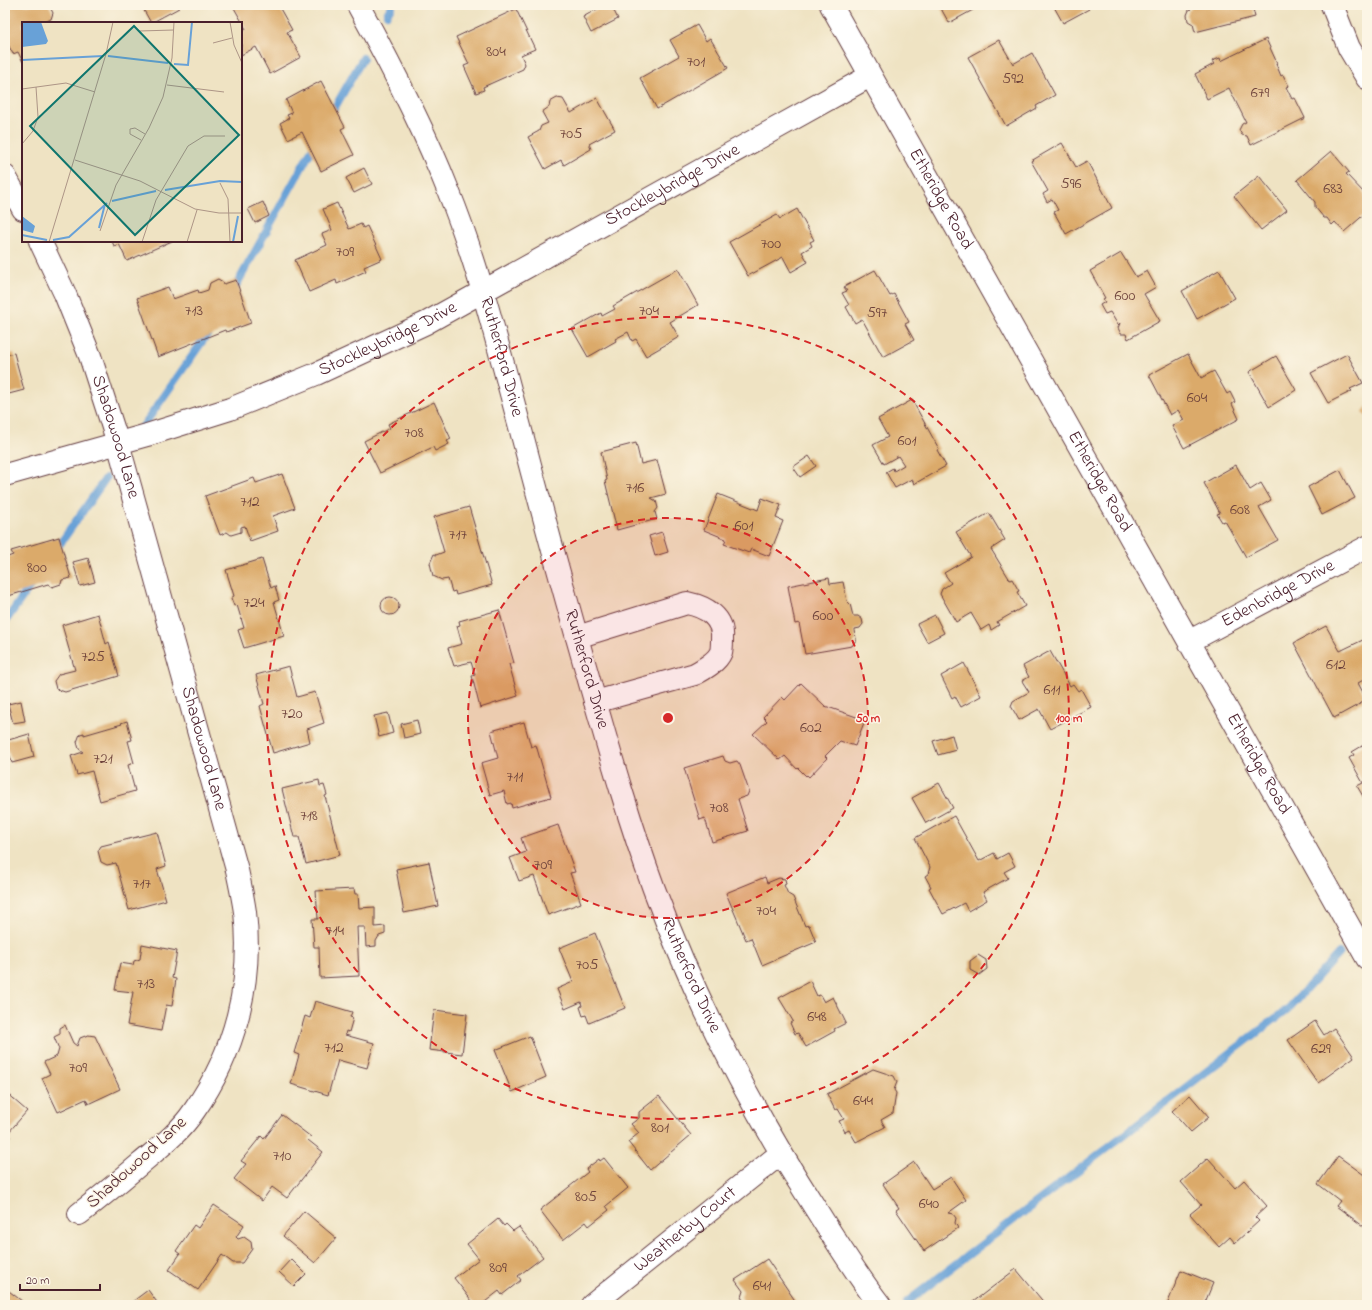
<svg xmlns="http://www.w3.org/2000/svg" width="1372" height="1310" viewBox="0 0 1372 1310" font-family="'Indie Flower',sans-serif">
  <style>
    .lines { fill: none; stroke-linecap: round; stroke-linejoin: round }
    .stream { stroke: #68a1d7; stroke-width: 8 }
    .building { fill: #dbaa6a }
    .minor-casing { stroke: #633c42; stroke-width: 24 }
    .minor { stroke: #fff; stroke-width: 22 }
    .ring { fill: none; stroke: #d62828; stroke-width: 2; stroke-dasharray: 7 5 }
    .labels { text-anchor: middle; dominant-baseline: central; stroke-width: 3; stroke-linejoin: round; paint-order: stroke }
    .number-label { font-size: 16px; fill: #6e423b }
    .street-label { font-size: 18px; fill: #4a1f2b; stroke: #fcf5e5 }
    .inset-river { fill: none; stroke: #68a1d7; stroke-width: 2 }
    .inset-road { fill: none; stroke: #ad9586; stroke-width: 1 }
    .view { fill: #0f766e; fill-opacity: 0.15; stroke: #0f766e; stroke-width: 2 }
    .inset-edge { fill: none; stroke: #4a1f2b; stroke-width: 2 }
    .centre { fill: #d62828; stroke: #fcf5e5; stroke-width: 2 }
    .ring-label { font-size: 12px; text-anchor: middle; font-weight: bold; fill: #d62828; stroke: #fcf5e5; stroke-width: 3; stroke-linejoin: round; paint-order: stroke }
  </style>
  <rect width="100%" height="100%" fill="#fcf5e5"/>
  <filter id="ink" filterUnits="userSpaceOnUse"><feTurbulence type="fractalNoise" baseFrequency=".025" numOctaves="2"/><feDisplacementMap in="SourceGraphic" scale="8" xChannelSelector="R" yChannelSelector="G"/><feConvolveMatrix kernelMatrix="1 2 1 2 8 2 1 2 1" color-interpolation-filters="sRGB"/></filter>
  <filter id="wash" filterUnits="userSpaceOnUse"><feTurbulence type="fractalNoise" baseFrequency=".012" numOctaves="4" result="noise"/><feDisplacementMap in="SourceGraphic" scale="16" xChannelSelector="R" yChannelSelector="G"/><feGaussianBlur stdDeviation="0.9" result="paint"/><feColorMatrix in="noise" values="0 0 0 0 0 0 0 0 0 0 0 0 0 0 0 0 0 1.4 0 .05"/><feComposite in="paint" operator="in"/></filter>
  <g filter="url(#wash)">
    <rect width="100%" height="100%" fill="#efe3c3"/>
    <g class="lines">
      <path class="stream" d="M 387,14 L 392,5
        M 330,116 L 363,58
        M 232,293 L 316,142
        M 139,432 L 211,329
        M 55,551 L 106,478
        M 5,622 L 33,582
        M 907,1302 L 1289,1008 L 1339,953"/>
    </g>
    <g id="blocks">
      <path class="building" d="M 5,5 L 49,5 L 53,13 L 51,19 L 43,23 L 23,23 L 23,62 L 18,52 L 13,54 L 5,39 Z
        M 141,5 L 177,5 L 179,8 L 151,23 Z
        M 278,5 L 292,30 L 287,32 L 301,57 L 270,74 L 256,47 L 241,55 L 241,31 L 246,29 L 233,6 Z
        M 604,5 L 611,5 L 618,19 L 591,33 L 583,17 Z
        M 939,5 L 982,5 L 949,23 Z
        M 1053,5 L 1087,5 L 1089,9 L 1063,23 Z
        M 1190,5 L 1252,5 L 1255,17 L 1195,32 L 1193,24 L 1188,21 L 1187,15 L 1189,10 L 1191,9 Z
        M 516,9 L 535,49 L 521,55 L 525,64 L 523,69 L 483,87 L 484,90 L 476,93 L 464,66 L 469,64 L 456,37 Z
        M 697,25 L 706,41 L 710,38 L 728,68 L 657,109 L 640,78 L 679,56 L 670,40 Z
        M 1266,39 L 1277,63 L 1276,64 L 1281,76 L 1283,75 L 1289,86 L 1286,87 L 1292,99 L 1295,98 L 1305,118 L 1251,145 L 1247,136 L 1242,135 L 1239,130 L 1242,124 L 1246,122 L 1229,88 L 1207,99 L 1195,74 L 1214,64 L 1212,61 L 1220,58 L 1221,61 Z
        M 999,40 L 1013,64 L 1032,53 L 1055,95 L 1036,106 L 1037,108 L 1006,126 L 968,57 Z
        M 321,81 L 345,127 L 341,129 L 354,155 L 321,171 L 302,132 L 288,139 L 280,123 L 289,118 L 287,115 L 292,113 L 286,100 Z
        M 557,98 L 563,99 L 571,113 L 597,98 L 615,130 L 589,144 L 591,149 L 564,165 L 561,160 L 545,169 L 528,137 L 539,131 L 541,126 L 548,123 L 542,112 L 549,107 L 550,102 Z
        M 1062,143 L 1076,167 L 1087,161 L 1112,208 L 1066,234 L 1054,212 L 1058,210 L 1052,199 L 1047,202 L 1043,194 L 1048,191 L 1031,161 Z
        M 1331,151 L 1349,172 L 1346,174 L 1366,195 L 1364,196 L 1367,200 L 1367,212 L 1344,232 L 1335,222 L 1332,225 L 1327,218 L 1324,218 L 1315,207 L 1315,202 L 1297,180 Z
        M 364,168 L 372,184 L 354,193 L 346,178 Z
        M 1259,176 L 1287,210 L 1261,230 L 1234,196 Z
        M 263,202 L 269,216 L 255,223 L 248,209 Z
        M 337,203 L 349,229 L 361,224 L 363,228 L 367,226 L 382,259 L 364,267 L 366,271 L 337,284 L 336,280 L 309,292 L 295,260 L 327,245 L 322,234 L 332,230 L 323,209 Z
        M 797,209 L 814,240 L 810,242 L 812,246 L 802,252 L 808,262 L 791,272 L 783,257 L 748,276 L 729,242 L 777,215 L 780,219 Z
        M 112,241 L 172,241 L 127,261 L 119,244 L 114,246 Z
        M 1121,253 L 1136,277 L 1147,271 L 1156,287 L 1144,294 L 1160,321 L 1128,339 L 1126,334 L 1121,334 L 1118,328 L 1120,323 L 1118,325 L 1110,312 L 1105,314 L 1100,305 L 1105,302 L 1103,299 L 1105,298 L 1090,271 Z
        M 678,269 L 698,305 L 670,322 L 679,337 L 646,356 L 636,339 L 632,341 L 628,332 L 615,339 L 616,341 L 588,357 L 572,329 L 601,313 L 602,316 L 615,309 L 613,306 Z
        M 875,270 L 890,296 L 894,294 L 909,322 L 905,324 L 914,340 L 883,357 L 862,319 L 855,323 L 846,307 L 849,305 L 842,293 L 847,291 L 844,287 Z
        M 1219,270 L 1235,298 L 1197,319 L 1182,291 Z
        M 218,279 L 223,282 L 224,284 L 236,280 L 251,323 L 226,332 L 225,330 L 158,357 L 137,298 L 168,287 L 173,299 L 198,290 L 199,293 L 208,290 L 210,283 Z
        M 5,353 L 6,355 L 14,353 L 24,390 L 5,395 Z
        M 1188,354 L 1201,378 L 1214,371 L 1227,394 L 1230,392 L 1235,402 L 1232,404 L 1239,419 L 1184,448 L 1172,426 L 1184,420 L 1178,410 L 1170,415 L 1149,375 Z
        M 1347,354 L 1363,383 L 1350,389 L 1352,391 L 1328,403 L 1311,373 Z
        M 1276,356 L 1296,390 L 1269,407 L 1249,372 Z
        M 912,400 L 939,449 L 937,450 L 946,466 L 914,484 L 912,479 L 895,488 L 886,472 L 893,468 L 894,471 L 904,465 L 898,456 L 884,464 L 873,445 L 888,437 L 878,419 Z
        M 434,402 L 451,439 L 447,441 L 449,444 L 435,451 L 433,447 L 380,473 L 364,441 L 390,428 L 388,424 Z
        M 1367,406 L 1367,417 L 1362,413 Z
        M 636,443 L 641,464 L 657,460 L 666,494 L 651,498 L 656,501 L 658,508 L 655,512 L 657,519 L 617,530 L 605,481 L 607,480 L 601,452 Z
        M 809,456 L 816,466 L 800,477 L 793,467 Z
        M 1236,465 L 1250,490 L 1261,483 L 1271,500 L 1259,507 L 1278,540 L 1246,557 L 1225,521 L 1222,522 L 1217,514 L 1220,513 L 1204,483 Z
        M 1340,470 L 1355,498 L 1322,515 L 1308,487 Z
        M 282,474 L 295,508 L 273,516 L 278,531 L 250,541 L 245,526 L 241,527 L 241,532 L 231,535 L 227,532 L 220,535 L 205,496 L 254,478 L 256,483 Z
        M 718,494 L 758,510 L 762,498 L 781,505 L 776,518 L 783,521 L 769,556 L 751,549 L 749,553 L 724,544 L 726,539 L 704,530 Z
        M 469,507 L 492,585 L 456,595 L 455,591 L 452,592 L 448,579 L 442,580 L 433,576 L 430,563 L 434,554 L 436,555 L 444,552 L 434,517 Z
        M 989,513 L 1005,540 L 991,549 L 1010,580 L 1012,579 L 1019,591 L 1017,592 L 1025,606 L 997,622 L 999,625 L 991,630 L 989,625 L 981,630 L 971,613 L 956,622 L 940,594 L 942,589 L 951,583 L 944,573 L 971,557 L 956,532 Z
        M 662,532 L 668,552 L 655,556 L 649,536 Z
        M 59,537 L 71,578 L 62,580 L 61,584 L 52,587 L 48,584 L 5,597 L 5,558 L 13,555 L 11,551 Z
        M 88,558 L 95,582 L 80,586 L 73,562 Z
        M 262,559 L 271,588 L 275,586 L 279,600 L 274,602 L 284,636 L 244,648 L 238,630 L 244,628 L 237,605 L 234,606 L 231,598 L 234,596 L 226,570 Z
        M 829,578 L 830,584 L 843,582 L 847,601 L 850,604 L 853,616 L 858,616 L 862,619 L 863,624 L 860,628 L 855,629 L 856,640 L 852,646 L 805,654 L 799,623 L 795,624 L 788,586 Z
        M381 606a9 9 0 1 1 18 0a9 9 0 1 1-18 0Z
        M 499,610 L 514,663 L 509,664 L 518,696 L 480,708 L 472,676 L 475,675 L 471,662 L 454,666 L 448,648 L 462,644 L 457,626 L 460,625 L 459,621 Z
        M 98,614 L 106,644 L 109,642 L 119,676 L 65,692 L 56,689 L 54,681 L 59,674 L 75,670 L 62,625 Z
        M 935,615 L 944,633 L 927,642 L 917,624 Z
        M 1326,626 L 1340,651 L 1367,638 L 1367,678 L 1358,683 L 1367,700 L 1334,718 L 1294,643 Z
        M 1050,651 L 1070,686 L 1073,684 L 1078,691 L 1081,689 L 1091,707 L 1050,729 L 1039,709 L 1019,720 L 1011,706 L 1013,701 L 1029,692 L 1022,681 L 1029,677 L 1023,666 Z
        M 964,663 L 981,696 L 961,707 L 955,696 L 952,698 L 941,676 Z
        M 289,666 L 297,697 L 315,692 L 324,723 L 307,729 L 310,742 L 273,753 L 260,706 L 264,704 L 256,675 Z
        M 801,683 L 825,706 L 865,720 L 855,746 L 840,741 L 825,756 L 827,758 L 809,777 L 807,775 L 806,776 L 798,768 L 797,769 L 785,756 L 780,760 L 753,734 L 767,721 L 763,717 L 782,697 L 785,700 Z
        M 21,701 L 25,721 L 13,723 L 8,704 Z
        M 388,713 L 393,733 L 379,737 L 374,716 Z
        M 417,720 L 420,734 L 404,738 L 401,724 Z
        M 127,721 L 132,740 L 128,741 L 134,763 L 128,765 L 135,791 L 100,801 L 92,771 L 77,775 L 71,756 L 83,752 L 79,749 L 77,742 L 80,734 L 84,733 L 84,735 L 122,724 L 121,723 Z
        M 524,722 L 531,747 L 536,745 L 551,797 L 512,808 L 511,803 L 507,804 L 504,791 L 490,795 L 481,763 L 498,758 L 491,731 Z
        M 29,734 L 34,757 L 12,763 L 5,741 Z
        M 952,735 L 956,750 L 938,755 L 933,741 Z
        M 1367,743 L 1367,803 L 1357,786 L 1363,783 L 1349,758 L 1354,755 L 1352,752 Z
        M 723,756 L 725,761 L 730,763 L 737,761 L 740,765 L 749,791 L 747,796 L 738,799 L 748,831 L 712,842 L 705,818 L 700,820 L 684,768 Z
        M 319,780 L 320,786 L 324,785 L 327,795 L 325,796 L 340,855 L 306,864 L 299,837 L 294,837 L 282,789 Z
        M 939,783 L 953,808 L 926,823 L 912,798 Z
        M 954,816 L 979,861 L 994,853 L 997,859 L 1008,853 L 1015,866 L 1004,872 L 1008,878 L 983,892 L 987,900 L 968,911 L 964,903 L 943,914 L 929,888 L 931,887 L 925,876 L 928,874 L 930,867 L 915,838 Z
        M 558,825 L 575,872 L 570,873 L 581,903 L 548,915 L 534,876 L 519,881 L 510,858 L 526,852 L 521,838 Z
        M 157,832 L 166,866 L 157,869 L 166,900 L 129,910 L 116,863 L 107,865 L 101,862 L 98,851 L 101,846 Z
        M 429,862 L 438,906 L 404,913 L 396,869 Z
        M 765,877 L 767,883 L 779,878 L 785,879 L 786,884 L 784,885 L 788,894 L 793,897 L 805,926 L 809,925 L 816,942 L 762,965 L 751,938 L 746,940 L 726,893 Z
        M 354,889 L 355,894 L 358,894 L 359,908 L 375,907 L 375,927 L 385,926 L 385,934 L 379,936 L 376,941 L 376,946 L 366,947 L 365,927 L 357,927 L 359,976 L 320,978 L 319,947 L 314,947 L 312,919 L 318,919 L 316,891 Z
        M 595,933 L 625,1008 L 589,1023 L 586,1015 L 583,1016 L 580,1007 L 582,1006 L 581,1002 L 565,1009 L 557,989 L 573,982 L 559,948 Z
        M 142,944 L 177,951 L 172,978 L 176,979 L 172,1006 L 166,1005 L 161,1031 L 127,1025 L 133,992 L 115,990 L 120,963 L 133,965 L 134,961 L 140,959 Z
        M 978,955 L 986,960 L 987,969 L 979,975 L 970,970 L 970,961 Z
        M 810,981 L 817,996 L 820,995 L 824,1002 L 833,997 L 846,1023 L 834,1029 L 835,1031 L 806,1047 L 798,1033 L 795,1034 L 790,1023 L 793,1021 L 779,998 Z
        M 315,1001 L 352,1012 L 350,1017 L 353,1018 L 349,1032 L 346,1031 L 345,1035 L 374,1043 L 367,1068 L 338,1060 L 328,1095 L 291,1084 L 299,1055 L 294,1053 L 305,1016 L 310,1018 Z
        M 434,1010 L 467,1014 L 462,1054 L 429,1050 Z
        M 1315,1021 L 1324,1035 L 1334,1028 L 1354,1057 L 1318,1083 L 1288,1040 Z
        M 65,1025 L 73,1043 L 77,1046 L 80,1038 L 88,1035 L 95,1036 L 120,1089 L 88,1104 L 86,1099 L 58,1112 L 42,1078 L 50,1074 L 44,1062 L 57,1056 L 59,1049 L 54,1037 L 60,1034 L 60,1028 Z
        M 530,1036 L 546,1077 L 512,1092 L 495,1050 Z
        M 873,1069 L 894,1076 L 897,1082 L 894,1090 L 896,1093 L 893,1113 L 881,1120 L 885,1127 L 856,1142 L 849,1130 L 845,1132 L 839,1121 L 844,1119 L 838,1109 L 835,1110 L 827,1094 Z
        M 5,1092 L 27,1111 L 8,1133 L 11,1136 L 5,1143 Z
        M 1190,1095 L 1209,1117 L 1191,1132 L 1172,1111 Z
        M 659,1096 L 691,1135 L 650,1170 L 628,1142 L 639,1133 L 631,1124 L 639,1118 L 639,1112 Z
        M 282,1115 L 311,1137 L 308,1140 L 323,1152 L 287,1198 L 272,1187 L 262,1201 L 234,1179 L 246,1164 L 241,1161 L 261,1136 L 264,1139 Z
        M 1338,1156 L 1367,1177 L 1367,1229 L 1336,1206 L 1340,1201 L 1318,1184 Z
        M 604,1158 L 628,1188 L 606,1206 L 609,1210 L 589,1226 L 586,1222 L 563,1240 L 540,1210 L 588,1172 L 586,1169 L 599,1159 L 600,1161 Z
        M 1208,1158 L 1235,1188 L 1244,1180 L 1267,1206 L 1255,1217 L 1259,1221 L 1235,1243 L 1230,1237 L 1219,1247 L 1190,1214 L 1201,1205 L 1181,1182 Z
        M 914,1162 L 932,1189 L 951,1177 L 966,1200 L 948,1213 L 953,1214 L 956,1218 L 955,1223 L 958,1228 L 924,1251 L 896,1210 L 899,1208 L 883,1184 Z
        M 214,1205 L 244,1225 L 236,1237 L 238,1239 L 244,1237 L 251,1242 L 252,1249 L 242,1263 L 233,1263 L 222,1255 L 198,1290 L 169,1270 L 180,1254 L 176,1251 L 194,1225 L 198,1228 Z
        M 304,1211 L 336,1238 L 315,1263 L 283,1236 Z
        M 498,1219 L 504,1226 L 506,1224 L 513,1231 L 519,1227 L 543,1257 L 518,1276 L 521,1280 L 502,1295 L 499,1291 L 481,1305 L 475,1305 L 454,1278 L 479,1259 L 467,1244 Z
        M 291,1259 L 306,1274 L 294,1286 L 279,1272 Z
        M 767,1259 L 798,1305 L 746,1305 L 741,1297 L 743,1291 L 735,1280 Z
        M 1016,1269 L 1046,1305 L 969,1305 Z
        M 1181,1270 L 1213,1283 L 1204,1305 L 1167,1305 Z
        M 5,1288 L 27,1305 L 5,1305 Z
        M 148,1290 L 159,1305 L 128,1305 Z"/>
    </g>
  </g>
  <g filter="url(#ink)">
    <use href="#blocks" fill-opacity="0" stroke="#633c42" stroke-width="1"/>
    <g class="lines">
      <g class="minor-casing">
        <g id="minor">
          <path id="s1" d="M 358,5 C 391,65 423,126 448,190 C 479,266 498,347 520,427 C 542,511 565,596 589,680 C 609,750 629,821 654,889 C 696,1002 752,1110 817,1211 C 837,1243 857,1275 880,1305"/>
          <path id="s2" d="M 831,5 L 1367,958"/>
          <path d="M 1332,5 L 1349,48 L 1367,78"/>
          <path d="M 5,176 L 23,209"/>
          <path id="s3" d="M 40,241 L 65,294 L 90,356 L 118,443 L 237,870 C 240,884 243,898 245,912 C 253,982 235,1053 194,1111 C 180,1132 159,1148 140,1164 C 120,1181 100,1198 79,1214"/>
          <path id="s4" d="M 5,475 L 147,435 L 230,409 L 316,374 L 426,323 L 870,76"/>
          <path d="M 577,637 L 687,603 C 706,607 724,617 722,639 C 722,643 722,648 721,652 C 717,662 704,669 695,674 L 595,702"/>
          <path id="s5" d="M 1190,641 L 1367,547"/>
          <path id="s6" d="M 592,1305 L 780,1154"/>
        </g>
      </g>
      <use href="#minor" class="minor"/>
    </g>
  </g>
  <circle cx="668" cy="718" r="200" fill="#d62828" fill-opacity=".12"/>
  <g class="ring">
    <circle cx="668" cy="718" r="200"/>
    <circle cx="668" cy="718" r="401"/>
  </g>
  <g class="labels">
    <g class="number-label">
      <text x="496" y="52">804</text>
      <text x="696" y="62">701</text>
      <text x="1013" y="79">592</text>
      <text x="1260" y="93">679</text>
      <text x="571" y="134">705</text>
      <text x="1071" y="184">596</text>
      <text x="1333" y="189">683</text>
      <text x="771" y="244">700</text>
      <text x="345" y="252">709</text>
      <text x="1125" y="296">600</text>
      <text x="194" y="311">713</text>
      <text x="649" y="311">704</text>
      <text x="877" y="313">597</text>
      <text x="1197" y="398">604</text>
      <text x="414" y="433">708</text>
      <text x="907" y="441">601</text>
      <text x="635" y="488">716</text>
      <text x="250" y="502">712</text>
      <text x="1240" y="510">608</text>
      <text x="744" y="526">601</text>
      <text x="458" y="535">717</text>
      <text x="37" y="568">800</text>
      <text x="254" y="603">724</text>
      <text x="823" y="616">600</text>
      <text x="93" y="657">725</text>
      <text x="1336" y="665">612</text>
      <text x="1052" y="690">611</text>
      <text x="292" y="714">720</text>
      <text x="811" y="728">602</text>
      <text x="103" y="759">721</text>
      <text x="515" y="777">711</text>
      <text x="719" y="808">708</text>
      <text x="309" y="816">718</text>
      <text x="543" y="865">709</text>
      <text x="142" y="884">717</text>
      <text x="766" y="911">704</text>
      <text x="335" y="931">714</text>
      <text x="587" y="965">705</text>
      <text x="146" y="984">713</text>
      <text x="817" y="1017">648</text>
      <text x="334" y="1048">712</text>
      <text x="1321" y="1049">629</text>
      <text x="78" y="1068">709</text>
      <text x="863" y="1101">644</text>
      <text x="660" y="1128">801</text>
      <text x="282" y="1156">710</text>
      <text x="586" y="1197">805</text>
      <text x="929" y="1204">640</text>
      <text x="498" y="1268">809</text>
      <text x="762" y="1286">641</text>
    </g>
    <g class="street-label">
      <text stroke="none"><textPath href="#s4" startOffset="731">Stockleybridge Drive</textPath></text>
      <text stroke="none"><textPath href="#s2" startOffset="223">Etheridge Road</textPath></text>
      <text stroke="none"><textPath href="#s4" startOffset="407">Stockleybridge Drive</textPath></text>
      <text stroke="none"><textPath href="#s1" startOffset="381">Rutherford Drive</textPath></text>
      <text stroke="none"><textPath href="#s3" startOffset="210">Shadowood Lane</textPath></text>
      <text stroke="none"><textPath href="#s2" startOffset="547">Etheridge Road</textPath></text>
      <text stroke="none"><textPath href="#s5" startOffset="100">Edenbridge Drive</textPath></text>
      <text stroke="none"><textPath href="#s1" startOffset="705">Rutherford Drive</textPath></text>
      <text stroke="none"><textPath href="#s3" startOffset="534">Shadowood Lane</textPath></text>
      <text stroke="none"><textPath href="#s2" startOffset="871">Etheridge Road</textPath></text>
      <text stroke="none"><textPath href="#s1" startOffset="1029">Rutherford Drive</textPath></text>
      <text transform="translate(137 1163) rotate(-42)">Shadowood Lane</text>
      <text stroke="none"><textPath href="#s6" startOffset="120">Weatherby Court</textPath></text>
    </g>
  </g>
  <g transform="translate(22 22)">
    <rect width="220" height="220" fill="#efe3c3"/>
    <path d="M 0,0 L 19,0 L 26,19 L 24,22 L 0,25 ZM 0,194 L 13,204 L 11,211 L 0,208 Z" fill="#68a1d7"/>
    <path class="inset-river" d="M 86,34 L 146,41M 0,38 L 81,34M 152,42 L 166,43 L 170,0M 143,168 L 198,159 L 220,160M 90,179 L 134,169M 77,206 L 83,182M 0,213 L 25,218M 31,218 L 47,215 L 85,181M 211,220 L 216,194"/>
    <path class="inset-road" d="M 208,0 L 212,23 L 220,41M 117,9 L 152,8M 191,21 L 210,16M 145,63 L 202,70M 0,67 L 44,61 L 73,70M 119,118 L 108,112 L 108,107 L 113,106 L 123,112M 0,122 L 11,109 L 16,95 L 14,65M 53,138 L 118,159 L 173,187 L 197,191 L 220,191M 198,161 L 206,177 L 208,220M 78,209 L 94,163 L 127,106 L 141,75 L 150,36 L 152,0M 27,220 L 84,32 L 91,0M 120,220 L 134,178 L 166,124 L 182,114 L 203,114M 165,220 L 175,188"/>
    <path class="view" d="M 112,4 L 217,113 L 113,213 L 8,104 Z"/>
    <rect width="220" height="220" class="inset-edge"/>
  </g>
  <circle cx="668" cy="718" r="6" class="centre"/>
  <g class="ring-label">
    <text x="868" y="722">50 m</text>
    <text x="1069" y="722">100 m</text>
  </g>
  <rect width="1372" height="1310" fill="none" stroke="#fcf5e5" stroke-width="20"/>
  <path d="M20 1284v6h80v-6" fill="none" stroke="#4a1f2b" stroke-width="2"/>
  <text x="26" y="1284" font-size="12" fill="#4a1f2b" stroke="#fcf5e5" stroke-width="3" paint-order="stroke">20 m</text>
</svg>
